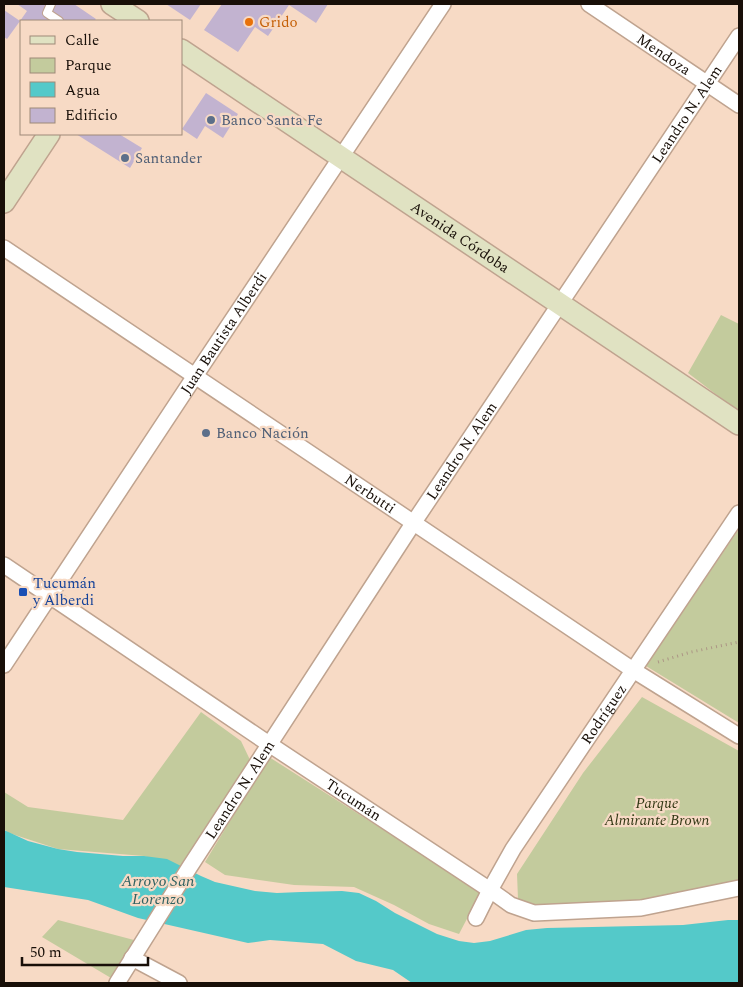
<svg xmlns="http://www.w3.org/2000/svg" width="743" height="987" viewBox="0 0 743 987" font-family="Spectral,serif">
  <style>
    .green { fill: #c3cb9d }
    .water { fill: #54c9c9 }
    .building { fill: #c2b3d0 }
    .lines { fill: none; stroke-linecap: round; stroke-linejoin: round }
    .lane-casing { stroke: #bfa38f; stroke-width: 10 }
    .street-casing { stroke: #bfa38f; stroke-width: 18 }
    .secondary-casing { stroke: #bfa38f; stroke-width: 24 }
    .path { stroke: #ac9685; stroke-width: 3; stroke-dasharray: 1 4; stroke-linecap: butt }
    .lane { stroke: #fff; stroke-width: 8 }
    .street { stroke: #fff; stroke-width: 15 }
    .secondary { stroke: #e0e2c2; stroke-width: 21 }
    .food-dot { fill: #e8710a; stroke: #f7dac5; stroke-width: 2 }
    .service-dot { fill: #5c6f8a; stroke: #f7dac5; stroke-width: 2 }
    .transit-dot { fill: #1a4fb4; stroke: #f7dac5; stroke-width: 2 }
    .labels { text-anchor: middle; dominant-baseline: central; stroke-width: 4.5; stroke-linejoin: round; paint-order: stroke }
    .food-label { font-size: 15px; fill: #c56008; stroke: #f7dac5; text-anchor: start }
    .street-label { font-size: 15px; fill: #180f08; stroke: #f7dac5 }
    .service-label { font-size: 15px; fill: #4e5e75; stroke: #f7dac5; text-anchor: start }
    .transit-label { font-size: 15px; fill: #164399; stroke: #f7dac5; text-anchor: start }
    .park-label { font-size: 15px; font-style: italic; fill: #333815; stroke: #f7dac5 }
    .water-label { font-size: 16px; font-style: italic; fill: #306161; stroke: #f7dac5 }
  </style>
  <rect width="100%" height="100%" fill="#f7dac5"/>
  <path class="green" d="M 721,315 L 739,324 L 739,412 L 688,373 Z
    M 739,529 L 739,723 L 646,666 Z
    M 642,697 L 739,751 L 739,886 L 721,890 L 640,900 L 544,908 L 518,899 L 517,874 L 583,773 Z
    M 201,712 L 241,741 L 251,762 L 183,867 L 144,856 L 58,849 L 9,833 L 4,829 L 4,792 L 28,807 L 123,820 Z
    M 269,757 L 481,892 L 459,934 L 429,924 L 394,905 L 354,887 L 294,885 L 225,875 L 205,862 Z
    M 58,920 L 134,940 L 111,978 L 42,937 Z"/>
  <path class="water" d="M 4,830 L 28,841 L 58,849 L 77,852 L 123,856 L 144,856 L 167,859 L 201,876 L 215,882 L 255,891 L 277,893 L 301,892 L 342,891 L 359,893 L 376,901 L 395,913 L 437,934 L 459,941 L 474,943 L 490,941 L 526,930 L 547,928 L 683,925 L 728,920 L 739,920 L 739,983 L 412,983 L 393,970 L 356,961 L 323,944 L 270,940 L 248,943 L 138,918 L 88,900 L 4,887 Z"/>
  <path class="building" d="M 17,4 L 74,4 L 96,19 L 94,21 L 20,21 L 27,11 Z
    M 166,4 L 201,4 L 190,20 Z
    M 222,4 L 328,4 L 316,23 L 289,5 L 268,36 L 255,27 L 238,52 L 204,30 Z
    M 4,10 L 20,21 L 7,39 L 4,37 Z
    M 206,93 L 238,114 L 223,138 L 205,126 L 197,139 L 182,129 Z
    M 76,134 L 119,134 L 142,148 L 130,168 Z"/>
  <g class="lines">
    <g class="lane-casing">
      <path id="lane" d="M 51,4 L 47,13 L 59,21"/>
    </g>
    <g class="street-casing">
      <g id="street">
        <path id="s1" d="M 589,4 L 739,105"/>
        <path id="s2" d="M 4,248 L 633,670 L 739,736"/>
        <path id="s3" d="M 4,565 L 269,744 L 490,890 L 511,905 L 534,913 L 641,908 L 739,888"/>
        <path id="s4" d="M 4,665 L 195,376 L 443,4"/>
        <path id="s5" d="M 476,918 L 490,890 L 513,849 L 739,513"/>
        <path d="M 132,958 L 179,983"/>
        <path id="s6" d="M 117,983 L 189,868 L 414,522 L 739,36"/>
      </g>
    </g>
    <g class="secondary-casing">
      <g id="secondary">
        <path d="M 112,4 L 138,21"/>
        <path id="s7" d="M 181,50 L 739,424"/>
        <path d="M 4,202 L 49,134"/>
      </g>
    </g>
    <path class="path" d="M 658,662 L 691,652 L 739,642"/>
    <use href="#lane" class="lane"/>
    <use href="#street" class="street"/>
    <use href="#secondary" class="secondary"/>
  </g>
  <circle class="food-dot" cx="249" cy="22" r="5"/>
  <g class="service-dot">
    <circle cx="211" cy="120" r="5"/>
    <circle cx="125" cy="158" r="5"/>
    <circle cx="206" cy="433" r="5"/>
  </g>
  <rect class="transit-dot" x="18" y="587" width="10" height="10" rx="2.5"/>
  <g class="labels">
    <g class="food-label">
      <text x="259" y="22">Grido</text>
    </g>
    <g class="street-label">
      <text stroke="none"><textPath href="#s1" startOffset="90">Mendoza</textPath></text>
      <text stroke="none"><textPath href="#s6" startOffset="1039">Leandro N. Alem</textPath></text>
      <text stroke="none"><textPath href="#s7" startOffset="336">Avenida Córdoba</textPath></text>
      <text stroke="none"><textPath href="#s4" startOffset="398">Juan Bautista Alberdi</textPath></text>
      <text stroke="none"><textPath href="#s6" startOffset="634">Leandro N. Alem</textPath></text>
      <text stroke="none"><textPath href="#s2" startOffset="441">Nerbutti</textPath></text>
      <text stroke="none"><textPath href="#s5" startOffset="241">Rodríguez</textPath></text>
      <text stroke="none"><textPath href="#s6" startOffset="229">Leandro N. Alem</textPath></text>
      <text stroke="none"><textPath href="#s3" startOffset="421">Tucumán</textPath></text>
    </g>
    <g class="service-label">
      <text x="221" y="120">Banco Santa Fe</text>
      <text x="135" y="158">Santander</text>
      <text x="216" y="433">Banco Nación</text>
    </g>
    <g class="transit-label">
      <text x="33" y="583">Tucumán<tspan x="33" dy="17">y Alberdi</tspan></text>
    </g>
    <g class="park-label">
      <text x="657" y="803">Parque<tspan x="657" dy="17">Almirante Brown</tspan></text>
    </g>
    <g class="water-label">
      <text x="158" y="881">Arroyo San<tspan x="158" dy="18">Lorenzo</tspan></text>
    </g>
  </g>
  <rect width="743" height="987" fill="none" stroke="#180f08" stroke-width="10"/>
  <rect x="20" y="20" width="162" height="115" fill="#f7dac5" stroke="#9e8979"/>
  <rect x="30" y="36" width="25" height="8" fill="#e0e2c2" stroke="#9e8979"/>
  <text x="65" y="45" font-size="15" fill="#180f08">Calle</text>
  <rect x="30" y="58" width="25" height="15" fill="#c3cb9d" stroke="#9e8979"/>
  <text x="65" y="70" font-size="15" fill="#180f08">Parque</text>
  <rect x="30" y="82" width="25" height="15" fill="#54c9c9" stroke="#9e8979"/>
  <text x="65" y="95" font-size="15" fill="#180f08">Agua</text>
  <rect x="30" y="108" width="25" height="15" fill="#c2b3d0" stroke="#9e8979"/>
  <text x="65" y="120" font-size="15" fill="#180f08">Edificio</text>
  <path d="M22 957v8h126v-8" fill="none" stroke="#180f08" stroke-width="2.5"/>
  <text x="30" y="957" font-size="15" fill="#180f08" stroke="#f7dac5" stroke-width="4" paint-order="stroke">50 m</text>
</svg>
